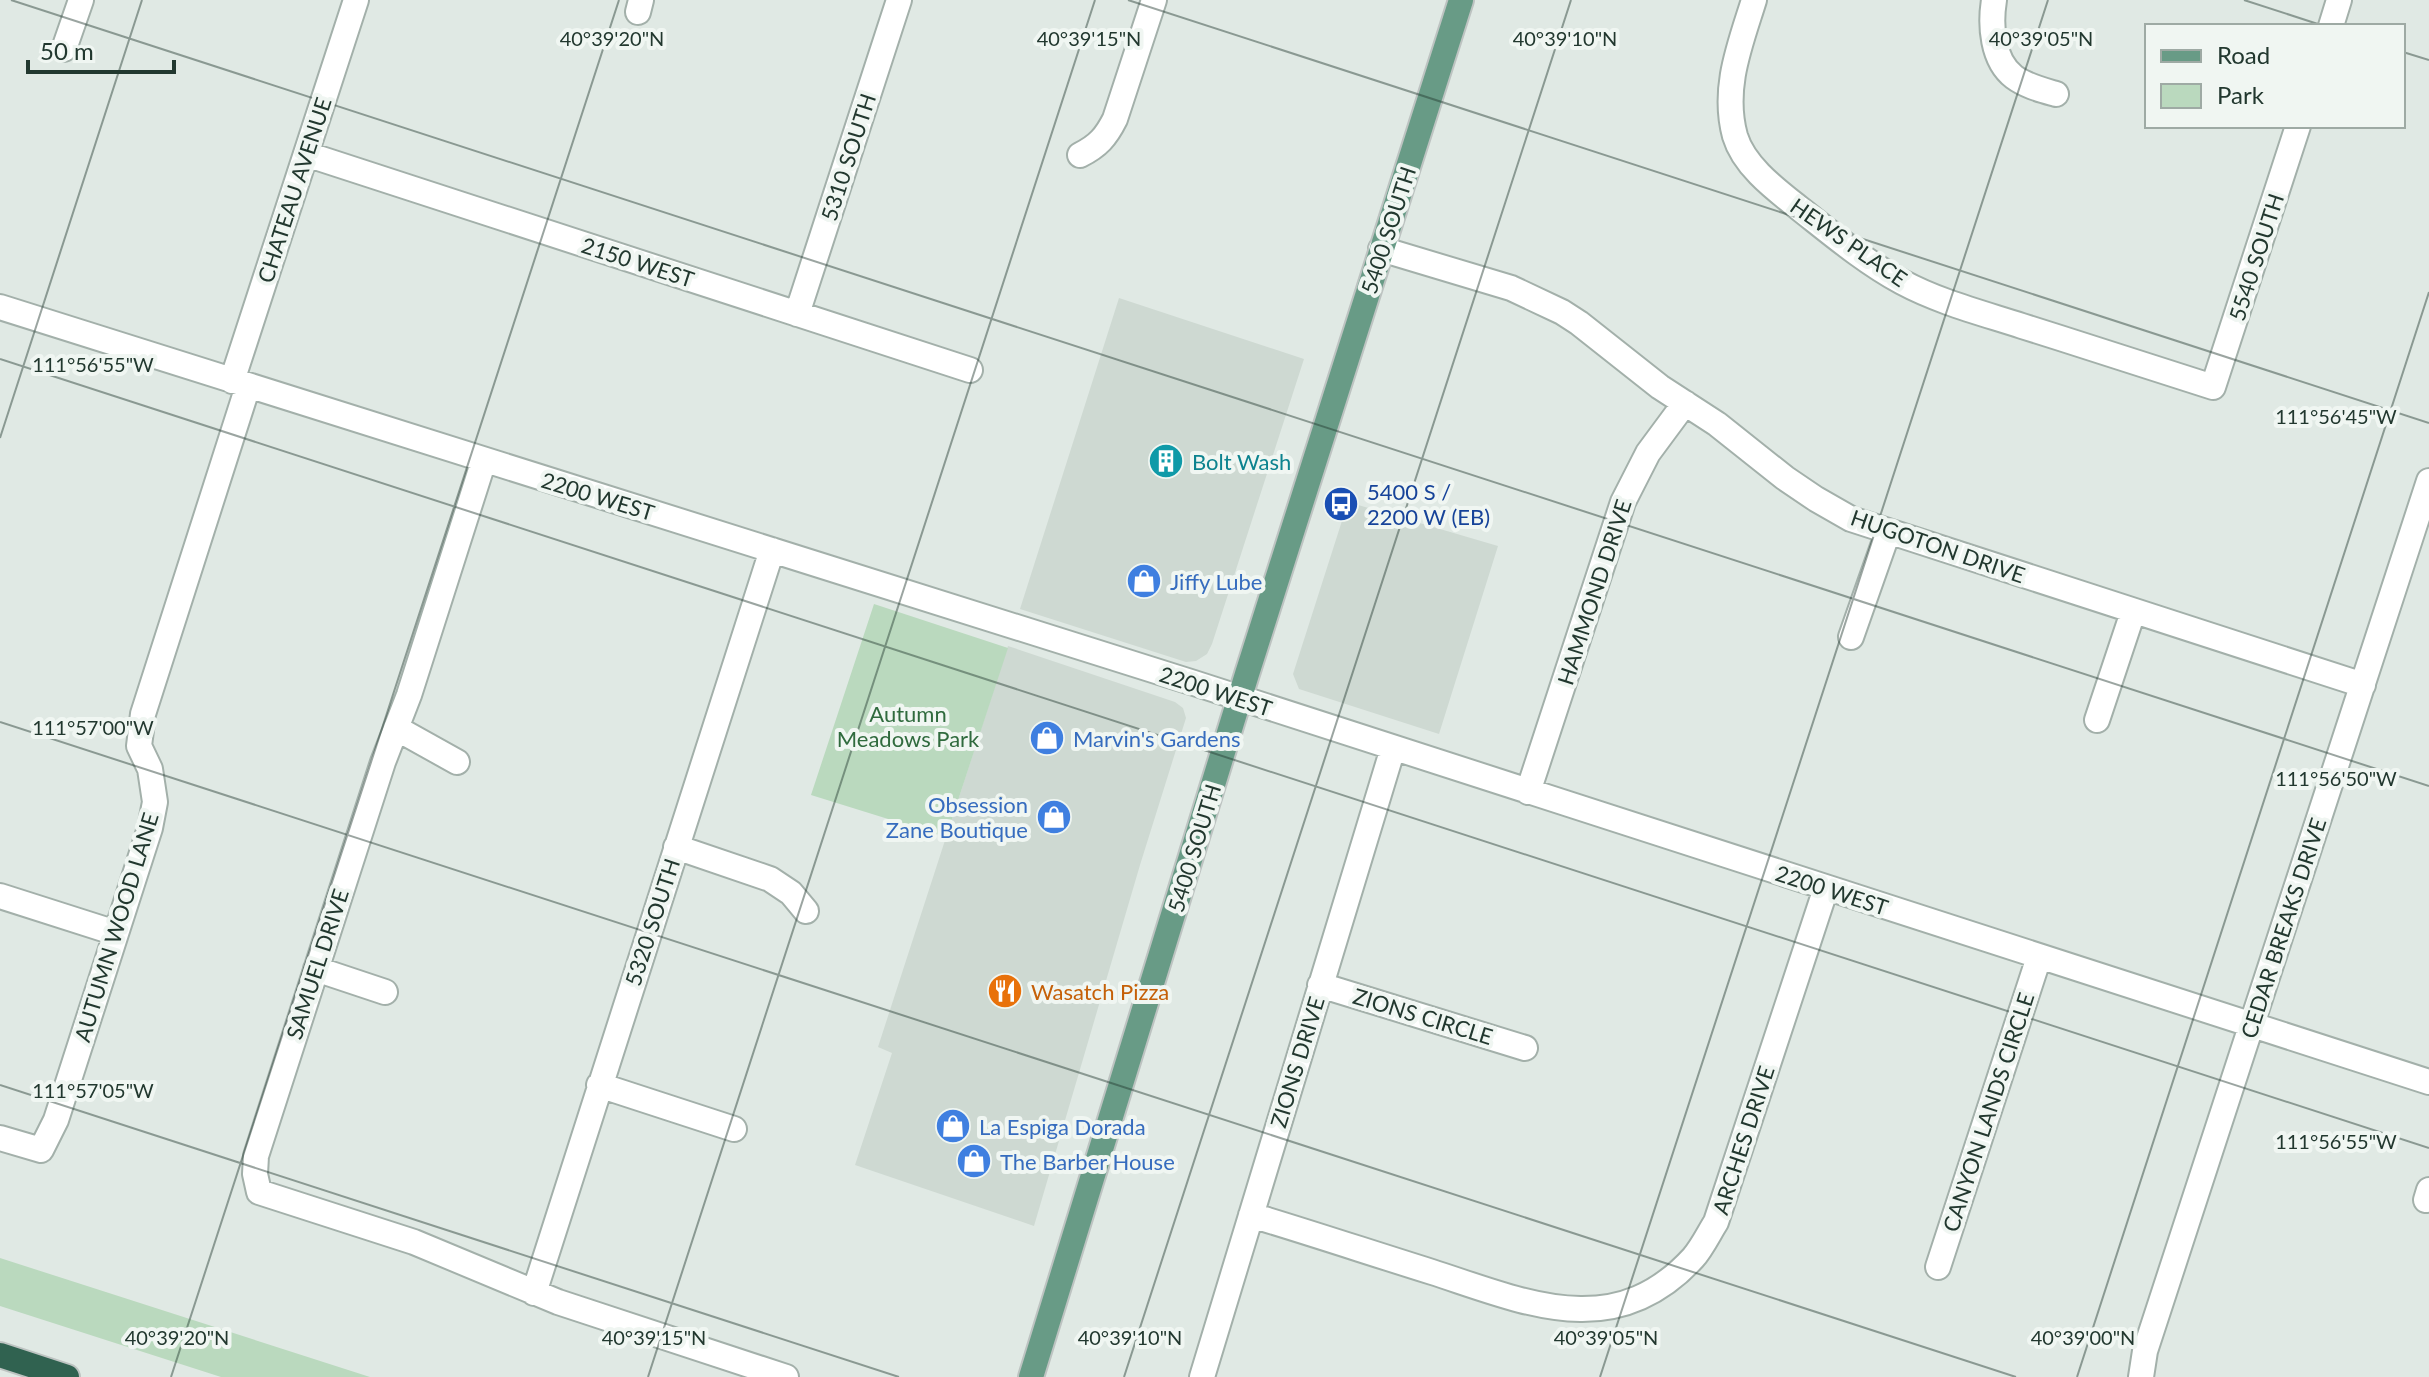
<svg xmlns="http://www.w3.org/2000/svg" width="2429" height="1377" viewBox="0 0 2429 1377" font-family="Lato,sans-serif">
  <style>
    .built { fill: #ced9d2 }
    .green { fill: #bad9be }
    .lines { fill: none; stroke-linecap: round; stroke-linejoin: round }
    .minor-casing { stroke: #a3b0aa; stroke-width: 28 }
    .major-casing { stroke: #bdc3c1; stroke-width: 28 }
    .highway-casing { stroke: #bdc3c1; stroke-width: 28 }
    .minor { stroke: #fff; stroke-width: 24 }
    .major { stroke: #689b86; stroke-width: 24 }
    .highway { stroke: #306250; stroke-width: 24 }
    .ticks { fill: none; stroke: #22382f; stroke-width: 2; stroke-opacity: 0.45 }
    .labels { text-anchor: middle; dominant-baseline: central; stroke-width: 8; stroke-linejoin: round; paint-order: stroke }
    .street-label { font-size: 22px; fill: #22382f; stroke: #f0f6f2 }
    .culture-label { font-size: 22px; fill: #0d838f; stroke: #f0f6f2; text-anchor: start }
    .transit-label { font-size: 22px; fill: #164399; stroke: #f0f6f2; text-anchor: start }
    .shop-label { font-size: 22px; fill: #366cbe; stroke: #f0f6f2; text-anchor: start }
    .park-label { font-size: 22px; fill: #306b3e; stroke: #f0f6f2 }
    .food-label { font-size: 22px; fill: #c56008; stroke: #f0f6f2; text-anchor: start }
    .ticks-label { font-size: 20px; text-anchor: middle; fill: #22382f; stroke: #f0f6f2; stroke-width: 8; stroke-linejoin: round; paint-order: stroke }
  </style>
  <rect width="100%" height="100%" fill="#e0e9e4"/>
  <path class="built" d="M 1119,298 L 1304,359 L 1212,644 L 1207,654 L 1196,661 L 1186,662 L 1020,609 Z
    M 1348,502 L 1498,546 L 1439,734 L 1299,689 L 1293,674 Z
    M 1008,646 L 1175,702 L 1183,708 L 1186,718 L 1140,865 L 1034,1226 L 855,1165 L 892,1053 L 878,1047 Z"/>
  <path class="green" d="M 874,604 L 1008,648 L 946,837 L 811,795 Z
    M 0,1258 L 370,1377 L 221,1377 L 0,1306 Z"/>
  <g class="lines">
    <g class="minor-casing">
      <path id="minor" d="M 1754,0 C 1740,45 1722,88 1735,136 C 1744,166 1775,189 1799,208 C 1832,234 1865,262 1902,282 C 1939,302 1982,313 2022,326 C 2086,346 2150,367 2213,387 L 2298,126
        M 1994,0 C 1990,25 1992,60 2014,77 C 2026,86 2042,90 2056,94
        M 638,12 L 641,0
        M 2331,26 L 2339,0
        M 64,49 L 81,0
        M 306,154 L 970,370
        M 1080,155 C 1098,146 1106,137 1115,119 L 1154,0
        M 1381,249 L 1511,288 L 1562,312 L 1579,323 L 1660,387 L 1717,424 L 1785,478 L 1816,499 L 1851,519 L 2363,685
        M 0,307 L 1194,683 L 2429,1082
        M 797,314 L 899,0
        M 232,381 L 356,0
        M 484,460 L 409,695 L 383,762 L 256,1156 L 255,1174 L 259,1192 L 414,1242 L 558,1302 L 786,1377
        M 1851,637 L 1888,532
        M 2097,720 L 2133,612
        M 396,728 L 457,762
        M 1528,792 L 1623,502 L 1648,453 L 1685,403
        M 676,847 L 770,879 L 791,893 L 806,911
        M 0,896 L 116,933
        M 316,969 L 385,992
        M 1320,985 L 1525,1048
        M 599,1085 L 734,1129
        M 0,1138 L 41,1150 L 56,1120 L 150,828 L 155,802 L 150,769 L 139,746 L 143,714 L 248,386
        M 2426,1200 L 2429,1190
        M 1251,1215 C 1311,1233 1371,1253 1432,1272 C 1525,1302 1614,1344 1693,1258 C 1702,1248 1709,1233 1716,1222 L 1826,888
        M 1938,1267 L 2039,957
        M 534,1293 L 772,550
        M 1202,1377 L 1393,748
        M 2141,1377 L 2145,1351 L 2429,481"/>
    </g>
    <g class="major-casing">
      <path id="major" d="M 1031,1377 L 1247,674 L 1461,0"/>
    </g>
    <g class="highway-casing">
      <path id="highway" d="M 0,1355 L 67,1377"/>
    </g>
    <use href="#minor" class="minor"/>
    <use href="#major" class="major"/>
    <use href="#highway" class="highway"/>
  </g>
  <path class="ticks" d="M 11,0 L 2429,786M 1128,0 L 2429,423M 2244,0 L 2324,26M 2403,52 L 2429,60M 0,359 L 2429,1148M 0,438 L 142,0M 0,722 L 2016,1377M 0,1085 L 899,1377M 171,1377 L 619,0M 648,1377 L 1095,0M 1124,1377 L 1571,0M 1600,1377 L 2048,0M 2077,1377 L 2429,292"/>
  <defs>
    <g id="building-disc" transform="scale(1.8)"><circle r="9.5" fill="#0f9aa8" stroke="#f0f6f2"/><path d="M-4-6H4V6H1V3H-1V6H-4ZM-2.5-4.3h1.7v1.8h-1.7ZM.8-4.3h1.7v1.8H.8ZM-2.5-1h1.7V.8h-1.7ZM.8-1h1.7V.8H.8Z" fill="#fff"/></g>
    <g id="bus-disc" transform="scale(1.8)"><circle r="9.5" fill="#1a4fb4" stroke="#f0f6f2"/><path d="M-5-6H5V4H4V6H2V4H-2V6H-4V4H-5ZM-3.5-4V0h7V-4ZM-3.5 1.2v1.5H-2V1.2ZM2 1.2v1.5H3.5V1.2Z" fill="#fff"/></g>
    <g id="shop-disc" transform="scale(1.8)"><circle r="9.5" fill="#3f7fe0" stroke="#f0f6f2"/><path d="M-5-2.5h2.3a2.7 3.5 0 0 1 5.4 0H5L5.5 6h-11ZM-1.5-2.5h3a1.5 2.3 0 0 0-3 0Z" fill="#fff"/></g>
    <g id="restaurant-disc" transform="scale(1.8)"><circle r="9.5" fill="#e8710a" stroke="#f0f6f2"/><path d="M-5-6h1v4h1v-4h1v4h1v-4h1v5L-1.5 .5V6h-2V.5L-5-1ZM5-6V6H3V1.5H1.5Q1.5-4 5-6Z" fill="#fff"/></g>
  </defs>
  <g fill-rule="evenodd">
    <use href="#building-disc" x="1166" y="461"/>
    <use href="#bus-disc" x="1341" y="504"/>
    <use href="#shop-disc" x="1144" y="581"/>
    <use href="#shop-disc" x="1047" y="738"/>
    <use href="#shop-disc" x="1054" y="817"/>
    <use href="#restaurant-disc" x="1005" y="991"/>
    <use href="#shop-disc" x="953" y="1126"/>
    <use href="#shop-disc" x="974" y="1161"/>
  </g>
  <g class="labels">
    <g class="street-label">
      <text transform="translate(848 157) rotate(-72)">5310 SOUTH</text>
      <text transform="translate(294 190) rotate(-72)">CHATEAU AVENUE</text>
      <text transform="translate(1388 230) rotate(-72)">5400 SOUTH</text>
      <text transform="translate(1849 242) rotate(35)">HEWS PLACE</text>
      <text transform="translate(2256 257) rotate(-72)">5540 SOUTH</text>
      <text transform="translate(638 262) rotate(18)">2150 WEST</text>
      <text transform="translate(598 496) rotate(17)">2200 WEST</text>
      <text transform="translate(1938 546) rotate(19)">HUGOTON DRIVE</text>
      <text transform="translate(1594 592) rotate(-72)">HAMMOND DRIVE</text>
      <text transform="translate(1216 691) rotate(18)">2200 WEST</text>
      <text transform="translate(1194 848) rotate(-73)">5400 SOUTH</text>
      <text transform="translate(1832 890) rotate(18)">2200 WEST</text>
      <text transform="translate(652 922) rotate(-72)">5320 SOUTH</text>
      <text transform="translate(116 927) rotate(-73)">AUTUMN WOOD LANE</text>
      <text transform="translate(2283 928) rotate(-72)">CEDAR BREAKS DRIVE</text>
      <text transform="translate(317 964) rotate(-72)">SAMUEL DRIVE</text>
      <text transform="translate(1423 1016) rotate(17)">ZIONS CIRCLE</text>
      <text transform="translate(1297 1062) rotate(-73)">ZIONS DRIVE</text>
      <text transform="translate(1988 1112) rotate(-72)">CANYON LANDS CIRCLE</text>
      <text transform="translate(1743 1140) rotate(-72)">ARCHES DRIVE</text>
    </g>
    <g class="culture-label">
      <text x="1192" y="461">Bolt Wash</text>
    </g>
    <g class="transit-label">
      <text x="1367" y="491">5400 S /<tspan x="1367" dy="25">2200 W (EB)</tspan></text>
    </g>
    <g class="shop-label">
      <text x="1170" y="581">Jiffy Lube</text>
      <text x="1073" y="738">Marvin's Gardens</text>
      <text x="1028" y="804" text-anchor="end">Obsession<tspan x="1028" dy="25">Zane Boutique</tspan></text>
      <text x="979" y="1126">La Espiga Dorada</text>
      <text x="1000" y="1161">The Barber House</text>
    </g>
    <g class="park-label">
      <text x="908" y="713">Autumn<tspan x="908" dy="25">Meadows Park</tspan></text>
    </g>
    <g class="food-label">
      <text x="1031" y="991">Wasatch Pizza</text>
    </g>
  </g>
  <g class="ticks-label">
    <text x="612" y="46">40°39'20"N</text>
    <text x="1089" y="46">40°39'15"N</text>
    <text x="1565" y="46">40°39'10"N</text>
    <text x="2041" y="46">40°39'05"N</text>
    <text x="93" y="372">111°56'55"W</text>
    <text x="2336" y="424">111°56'45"W</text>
    <text x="93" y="735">111°57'00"W</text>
    <text x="2336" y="786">111°56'50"W</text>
    <text x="93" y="1098">111°57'05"W</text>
    <text x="2336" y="1149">111°56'55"W</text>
    <text x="177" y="1345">40°39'20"N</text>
    <text x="654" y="1345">40°39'15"N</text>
    <text x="1130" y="1345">40°39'10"N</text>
    <text x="1606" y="1345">40°39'05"N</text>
    <text x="2083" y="1345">40°39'00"N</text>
  </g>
  <rect x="2145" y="24" width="260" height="104" fill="#f0f6f2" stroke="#9eaaa4" stroke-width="2"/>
  <rect x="2161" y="50" width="40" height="12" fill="#689b86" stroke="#9eaaa4" stroke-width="2"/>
  <text x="2217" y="64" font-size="24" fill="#22382f">Road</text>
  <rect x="2161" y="84" width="40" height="24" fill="#bad9be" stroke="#9eaaa4" stroke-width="2"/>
  <text x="2217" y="104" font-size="24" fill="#22382f">Park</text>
  <path d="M28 60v12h146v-12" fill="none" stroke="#22382f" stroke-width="4"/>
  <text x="40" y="60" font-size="24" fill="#22382f" stroke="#f0f6f2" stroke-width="6" paint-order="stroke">50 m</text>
</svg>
